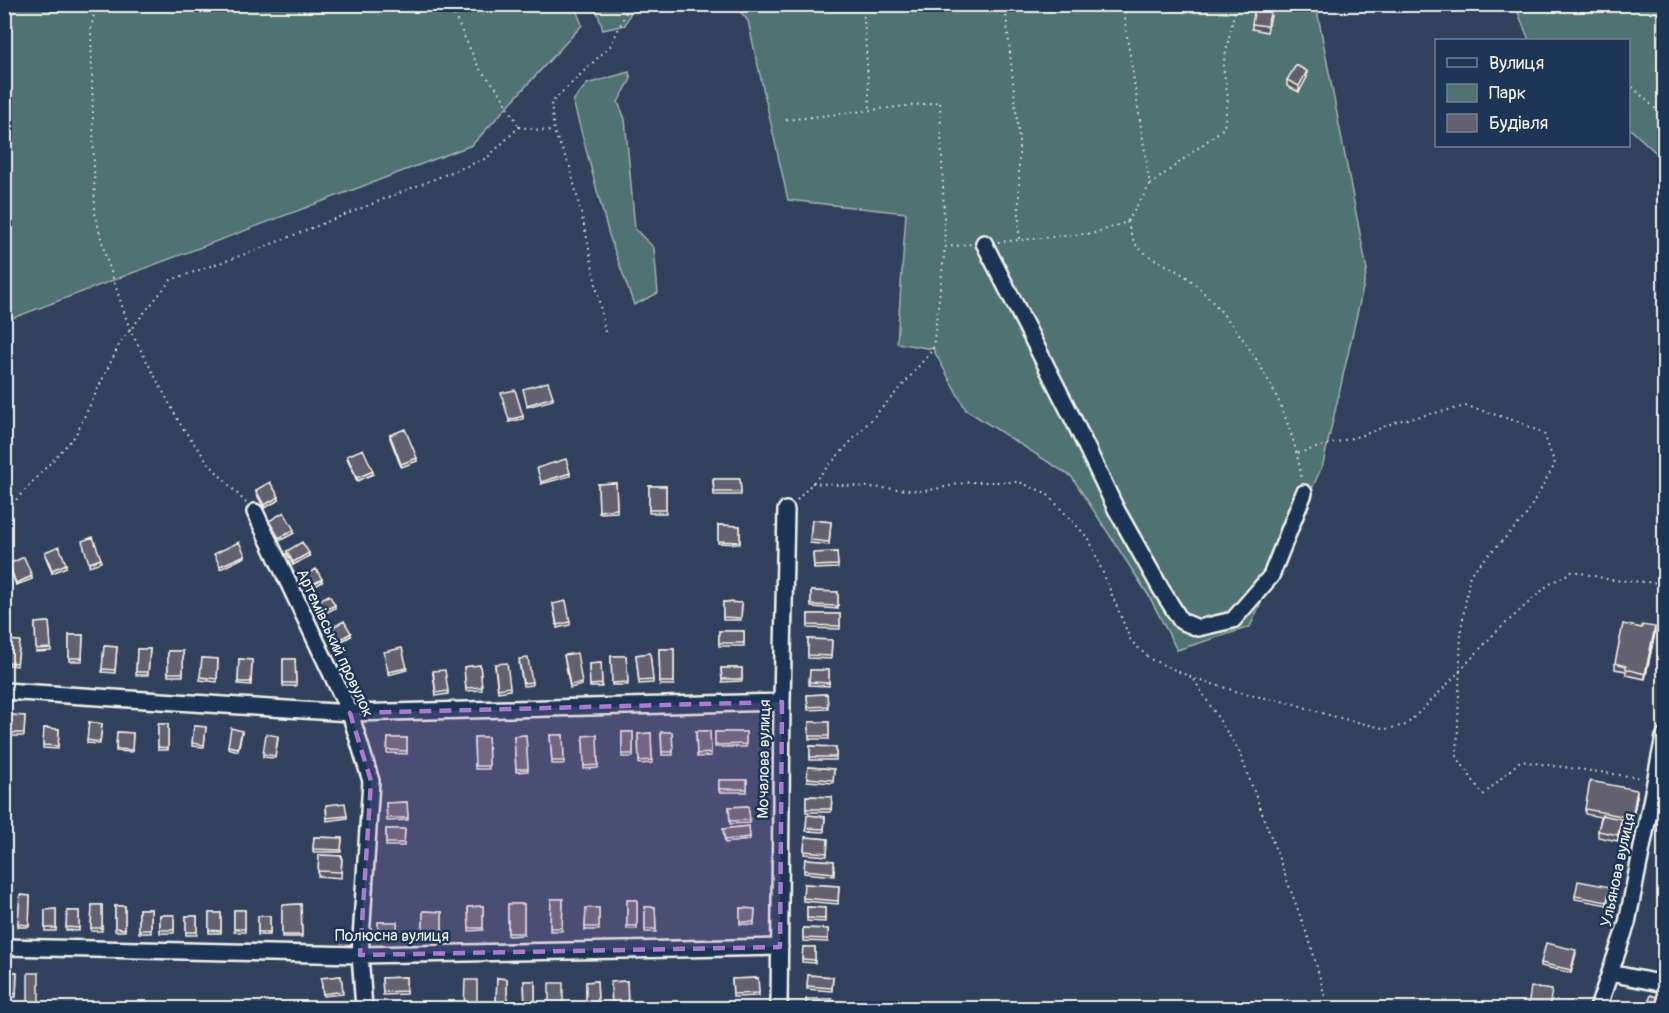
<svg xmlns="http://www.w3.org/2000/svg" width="1669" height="1013" viewBox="0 0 1669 1013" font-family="Pangolin,sans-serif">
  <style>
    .green { fill: #507273; stroke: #a2b2ae; stroke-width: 1.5 }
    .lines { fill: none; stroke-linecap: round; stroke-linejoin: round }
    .minor-casing { stroke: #f4f1e8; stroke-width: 20 }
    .path { stroke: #f4f1e8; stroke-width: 2; stroke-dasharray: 1.5 4.5; stroke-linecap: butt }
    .minor { stroke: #1d3557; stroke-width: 15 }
    .wall { fill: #565360; stroke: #f4f1e8; stroke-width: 1.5 }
    .shaded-wall { fill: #46434e; stroke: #f4f1e8; stroke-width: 1.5 }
    .building { fill: #646070; stroke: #f4f1e8; stroke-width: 1.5 }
    .marked { fill: #ab7bcf; fill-opacity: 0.2; stroke: #ab7bcf; stroke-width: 4.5; stroke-dasharray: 12 8; stroke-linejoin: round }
    .labels { text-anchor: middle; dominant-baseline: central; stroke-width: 5; stroke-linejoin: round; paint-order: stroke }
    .street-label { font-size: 16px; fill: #f4f1e8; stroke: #1d3557 }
  </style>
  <rect width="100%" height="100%" fill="#32425e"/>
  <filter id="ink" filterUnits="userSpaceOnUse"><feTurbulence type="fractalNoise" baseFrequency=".0167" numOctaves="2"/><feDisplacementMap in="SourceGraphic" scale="12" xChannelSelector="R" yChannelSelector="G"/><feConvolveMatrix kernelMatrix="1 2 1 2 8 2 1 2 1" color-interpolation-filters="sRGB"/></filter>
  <g filter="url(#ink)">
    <path class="green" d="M 5,4 L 574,4 L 582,25 L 472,145 L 5,321 Z
      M 595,5 L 595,4 L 634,5 L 625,25 L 603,30 Z
      M 735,5 L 1316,5 L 1367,270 L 1323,464 L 1250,627 L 1177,650 L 1149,596 L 1072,477 L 966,410 L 933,349 L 897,343 L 906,213 L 788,200 L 748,21 Z
      M 1515,5 L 1664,5 L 1664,160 L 1629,128 L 1628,40 L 1529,40 Z
      M 629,72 L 631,79 L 618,102 L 625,119 L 635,229 L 654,248 L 658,293 L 634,305 L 609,235 L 573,101 L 587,84 Z"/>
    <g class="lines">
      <g class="minor-casing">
        <path id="minor" d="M 984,243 L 1074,421 L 1116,509 L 1161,589 L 1181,621 L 1198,628 L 1233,620 L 1271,576 L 1304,493
          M 255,512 L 350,713 L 371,781 L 360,955 L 364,1008
          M 4,691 L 350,713 L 782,702
          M 4,947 L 360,955 L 780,947
          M 1610,973 L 1664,984
          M 779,1008 L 782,702 L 786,510
          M 1598,1008 L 1627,923 L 1664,737"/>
      </g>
      <path class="path" d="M 96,4 L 91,29 L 95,213 L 105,254 L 130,330 L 182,427 L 210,465 L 246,503
        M 449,4 L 479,68 L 499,91 L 519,126
        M 863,4 L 870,109
        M 1005,4 L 1019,140 L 1019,240
        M 1628,83 L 1660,113 L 1664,114
        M 786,120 L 940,102 L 945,246
        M 1150,185 L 1224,128 L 1228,98 L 1223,66 L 1236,4
        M 1127,222 C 1130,229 1132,242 1138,247 C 1152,261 1180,269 1195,284 C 1250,337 1290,404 1302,480
        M 998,242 L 1095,233 L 1127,222 L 1150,185 L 1125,23 L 1125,4
        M 1664,298 L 1659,332 L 1664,351
        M 605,332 L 587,238 L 570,167 L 554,132 L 551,103 L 611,45 L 630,4
        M 1298,453 L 1366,434 L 1398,421 L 1467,406 L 1519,422 L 1544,434 L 1555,464 L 1525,517 L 1470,574 L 1461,630 L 1457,757 L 1483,795 L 1520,761 L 1642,778
        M 812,483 L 925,491 L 969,482 L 1019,482 L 1046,493 L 1089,539 L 1131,641 L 1150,659 L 1193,678 L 1245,694 L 1291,703 L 1332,716 L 1386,729 L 1406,725 L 1444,688 L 1493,635 L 1548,585 L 1573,571 L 1611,580 L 1664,583
        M 797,500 L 903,385 L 933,349 L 945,247 L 972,244
        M 4,513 L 75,436 L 121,341 L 171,280 L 254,251 L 487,158 L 519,127 L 554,132
        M 1194,680 L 1239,751 L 1311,945 L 1328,1008"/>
      <use href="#minor" class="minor"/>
    </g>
    <path class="wall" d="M 1271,16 L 1267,32 L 1252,29 L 1252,24 Z
      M 1307,77 L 1299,92 L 1287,86 L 1287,80 Z
      M 390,435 L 417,461 L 401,467 L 390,438 Z
      M 347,456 L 373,474 L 357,481 L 347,458 Z
      M 713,479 L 740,479 L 741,495 L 714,495 Z
      M 616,483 L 617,512 L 599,513 L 598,484 Z
      M 649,486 L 666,486 L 666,513 L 649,513 Z
      M 256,490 L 279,500 L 264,508 L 256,493 Z
      M 812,520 L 831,522 L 829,545 L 810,543 Z
      M 269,521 L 294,533 L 279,541 L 269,523 Z
      M 718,525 L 740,526 L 740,544 L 718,543 Z
      M 287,551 L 309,556 L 293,565 L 287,554 Z
      M 45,552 L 66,567 L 52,573 L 45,555 Z
      M 837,552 L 838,568 L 814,569 L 813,553 Z
      M 9,564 L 32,579 L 16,585 L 9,566 Z
      M 302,577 L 322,582 L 308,590 L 302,579 Z
      M 811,591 L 838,592 L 838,609 L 811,607 Z
      M 723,602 L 742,603 L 741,620 L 723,620 Z
      M 553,604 L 570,622 L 570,625 L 557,628 Z
      M 808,614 L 840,614 L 840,629 L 808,628 Z
      M 49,622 L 51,651 L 36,652 L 35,623 Z
      M 329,629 L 351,636 L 336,644 L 329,632 Z
      M 719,631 L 744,631 L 744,646 L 719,646 Z
      M 1655,633 L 1645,679 L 1626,675 L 1626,671 L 1615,669 L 1615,663 Z
      M 69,635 L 83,635 L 82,661 L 69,661 Z
      M 808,639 L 832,640 L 831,659 L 808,658 Z
      M 20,641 L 17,666 L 4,664 L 4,649 Z
      M 104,646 L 117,647 L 115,673 L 102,672 Z
      M 137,649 L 150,649 L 148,675 L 136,675 Z
      M 659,649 L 674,649 L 674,685 L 660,685 Z
      M 168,651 L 183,651 L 183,676 L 168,676 Z
      M 650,653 L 653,683 L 639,684 L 636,655 Z
      M 564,655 L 582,683 L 582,685 L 570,688 Z
      M 611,656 L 626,656 L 628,685 L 612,685 Z
      M 202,658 L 218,659 L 217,682 L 200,680 Z
      M 239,659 L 252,660 L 251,685 L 238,684 Z
      M 283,659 L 295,659 L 296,686 L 283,686 Z
      M 519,662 L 532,682 L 532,685 L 523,686 Z
      M 601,663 L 602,687 L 590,687 L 589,664 Z
      M 480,665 L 482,690 L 466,691 L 464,667 Z
      M 495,667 L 510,687 L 510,690 L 498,692 Z
      M 721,668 L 742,668 L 742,681 L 722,682 Z
      M 810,670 L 829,670 L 829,686 L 809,685 Z
      M 433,674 L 448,691 L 448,694 L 436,696 Z
      M 827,694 L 828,709 L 808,710 L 807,695 Z
      M 9,715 L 25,716 L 24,736 L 8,736 Z
      M 89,722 L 102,724 L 100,744 L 87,743 Z
      M 809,722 L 829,722 L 829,739 L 809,739 Z
      M 158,724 L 168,724 L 168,750 L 158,750 Z
      M 194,726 L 206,727 L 204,747 L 192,746 Z
      M 44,728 L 59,729 L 58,749 L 43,748 Z
      M 696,731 L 710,731 L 711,756 L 697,757 Z
      M 117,732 L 133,733 L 132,752 L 116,751 Z
      M 622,732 L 633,732 L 633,757 L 622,757 Z
      M 661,732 L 672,732 L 673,755 L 662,755 Z
      M 715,732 L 746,732 L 746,747 L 715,747 Z
      M 242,733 L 238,751 L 228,748 L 228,746 Z
      M 651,733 L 652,763 L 639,764 L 638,734 Z
      M 526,735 L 528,771 L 516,772 L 514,736 Z
      M 550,735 L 563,735 L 564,764 L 552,764 Z
      M 597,735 L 598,768 L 584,769 L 583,736 Z
      M 474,737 L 488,737 L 489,769 L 475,769 Z
      M 388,738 L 407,738 L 407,754 L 387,753 Z
      M 278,739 L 275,758 L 263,757 L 263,754 Z
      M 810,746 L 836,747 L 836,760 L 810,760 Z
      M 808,767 L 834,769 L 833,783 L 807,781 Z
      M 719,780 L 747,780 L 747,792 L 719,792 Z
      M 806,796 L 832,797 L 831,812 L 806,812 Z
      M 1637,796 L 1632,823 L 1621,821 L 1618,841 L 1598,837 L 1598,831 L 1601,817 L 1585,814 L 1585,809 Z
      M 407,802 L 408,820 L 387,821 L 386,803 Z
      M 748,806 L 750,823 L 730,824 L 729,807 Z
      M 326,808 L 347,816 L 347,818 L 327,821 Z
      M 807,815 L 825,817 L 824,832 L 806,831 Z
      M 749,826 L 750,840 L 725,843 L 723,829 Z
      M 386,829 L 405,829 L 404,846 L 386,846 Z
      M 314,837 L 342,838 L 341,852 L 313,852 Z
      M 805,837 L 828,839 L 827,856 L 804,854 Z
      M 319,855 L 342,856 L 341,878 L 318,876 Z
      M 805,859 L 834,861 L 834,876 L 804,873 Z
      M 804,884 L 839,886 L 838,904 L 803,901 Z
      M 1610,890 L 1607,905 L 1575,899 L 1575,896 Z
      M 20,895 L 30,896 L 29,927 L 18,927 Z
      M 551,899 L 563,899 L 562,931 L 550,931 Z
      M 627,900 L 637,900 L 637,929 L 627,929 Z
      M 301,904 L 302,937 L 282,937 L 282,905 Z
      M 508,904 L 524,904 L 524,935 L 508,936 Z
      M 92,905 L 102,905 L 102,931 L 91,931 Z
      M 115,906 L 125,906 L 125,931 L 115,931 Z
      M 483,906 L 483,930 L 469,931 L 468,907 Z
      M 645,907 L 655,907 L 656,932 L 645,932 Z
      M 807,907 L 825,908 L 825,922 L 807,921 Z
      M 586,908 L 599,908 L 599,930 L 585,930 Z
      M 740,908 L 755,909 L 754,925 L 740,924 Z
      M 56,909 L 56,931 L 45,931 L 45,910 Z
      M 139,909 L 151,909 L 151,933 L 139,933 Z
      M 234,910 L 245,910 L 245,932 L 234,932 Z
      M 67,911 L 79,911 L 79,931 L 66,930 Z
      M 423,911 L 442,912 L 442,936 L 423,936 Z
      M 209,913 L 221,913 L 221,933 L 209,933 Z
      M 160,915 L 174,915 L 174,933 L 160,933 Z
      M 186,916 L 197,916 L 197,935 L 186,935 Z
      M 258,916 L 270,916 L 270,935 L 258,935 Z
      M 378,922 L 397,922 L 397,937 L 378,937 Z
      M 803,928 L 828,929 L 828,942 L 803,941 Z
      M 803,947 L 815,947 L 815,963 L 802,962 Z
      M 1576,953 L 1571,973 L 1541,966 L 1541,963 Z
      M 6,972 L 17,972 L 16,997 L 6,997 Z
      M 808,975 L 833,977 L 832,991 L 807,989 Z
      M 341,976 L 343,994 L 323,996 L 321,978 Z
      M 406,977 L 406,994 L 383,995 L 382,978 Z
      M 497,978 L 507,979 L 507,1006 L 496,1006 Z
      M 758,978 L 759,996 L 733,997 L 732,979 Z
      M 524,981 L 535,981 L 535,1007 L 525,1007 Z
      M 597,981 L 598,1005 L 586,1005 L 586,982 Z
      M 627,981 L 628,1008 L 612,1008 L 611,982 Z"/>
    <path class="shaded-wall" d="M 1307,71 L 1307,77 L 1299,92 L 1299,86 Z
      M 553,397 L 553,400 L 527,407 L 527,405 Z
      M 523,416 L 523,419 L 509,422 L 509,420 Z
      M 417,458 L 417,461 L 401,467 L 401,464 Z
      M 373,471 L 373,474 L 357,481 L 357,478 Z
      M 570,473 L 570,476 L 541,484 L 541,482 Z
      M 279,497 L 279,500 L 264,508 L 264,505 Z
      M 294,530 L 294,533 L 279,541 L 279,538 Z
      M 309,553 L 309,556 L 293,565 L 293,562 Z
      M 245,555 L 245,557 L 220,569 L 220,566 Z
      M 101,559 L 101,562 L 89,566 L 89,563 Z
      M 66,564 L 66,567 L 52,573 L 52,570 Z
      M 32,576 L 32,579 L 16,585 L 16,583 Z
      M 322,579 L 322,582 L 308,590 L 308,587 Z
      M 335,605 L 335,608 L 318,617 L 318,614 Z
      M 1655,627 L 1655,633 L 1645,679 L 1645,674 Z
      M 351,633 L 351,636 L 336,644 L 336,642 Z
      M 407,668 L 407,670 L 388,675 L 388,672 Z
      M 1637,790 L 1637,796 L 1632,823 L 1632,818 Z
      M 1621,819 L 1621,825 L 1618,841 L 1618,835 Z"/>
    <path class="building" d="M 1255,7 L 1271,10 L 1267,26 L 1252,24 Z
      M 1296,65 L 1307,71 L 1299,86 L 1287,80 Z
      M 548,382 L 553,397 L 527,405 L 523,389 Z
      M 515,390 L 523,416 L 509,420 L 501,393 Z
      M 405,429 L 417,458 L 401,464 L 390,435 Z
      M 363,449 L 373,471 L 357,478 L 347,456 Z
      M 566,459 L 570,473 L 541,482 L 537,468 Z
      M 713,479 L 740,479 L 741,492 L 714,492 Z
      M 270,482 L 279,497 L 264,505 L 256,490 Z
      M 616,483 L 617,509 L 599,511 L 598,484 Z
      M 649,486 L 666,486 L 666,510 L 649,510 Z
      M 284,512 L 294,530 L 279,538 L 269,521 Z
      M 812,520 L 831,522 L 829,542 L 810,540 Z
      M 718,525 L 740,526 L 740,542 L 718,541 Z
      M 93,537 L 101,559 L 89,563 L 82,541 Z
      M 239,542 L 245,555 L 220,566 L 214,554 Z
      M 302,542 L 309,553 L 293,562 L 287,551 Z
      M 59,546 L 66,564 L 52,570 L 45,552 Z
      M 837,552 L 838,565 L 814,566 L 813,553 Z
      M 24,557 L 32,576 L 16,583 L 9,564 Z
      M 316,569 L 322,579 L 308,587 L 302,577 Z
      M 811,591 L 838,592 L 838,606 L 811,605 Z
      M 329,595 L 335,605 L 318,614 L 312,604 Z
      M 566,601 L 570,622 L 557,625 L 553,604 Z
      M 723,602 L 742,603 L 741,618 L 723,617 Z
      M 808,614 L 840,614 L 840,626 L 808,625 Z
      M 344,621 L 351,633 L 336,642 L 329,629 Z
      M 49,622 L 51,648 L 36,649 L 35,623 Z
      M 1623,624 L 1642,628 L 1642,625 L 1655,627 L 1645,674 L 1626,669 L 1626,666 L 1615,663 Z
      M 719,631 L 744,631 L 744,643 L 719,643 Z
      M 69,635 L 83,635 L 82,658 L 69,658 Z
      M 808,639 L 832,640 L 831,656 L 808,655 Z
      M 6,640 L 20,641 L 17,663 L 4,662 Z
      M 104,646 L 117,647 L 115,670 L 102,669 Z
      M 402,648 L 407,668 L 388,672 L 384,652 Z
      M 137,649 L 150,649 L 148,672 L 136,672 Z
      M 659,649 L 674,649 L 674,682 L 660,682 Z
      M 168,651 L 183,651 L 183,673 L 168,673 Z
      M 577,653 L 582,683 L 570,685 L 564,655 Z
      M 650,653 L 653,680 L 639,681 L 636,655 Z
      M 611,656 L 626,656 L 628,682 L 612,683 Z
      M 202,658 L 218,659 L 217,679 L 200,677 Z
      M 528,658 L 532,682 L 523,683 L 519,659 Z
      M 239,659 L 252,660 L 251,682 L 238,682 Z
      M 283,659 L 295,659 L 296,683 L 283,683 Z
      M 507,663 L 510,687 L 498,689 L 495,664 Z
      M 601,663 L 602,684 L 590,685 L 589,664 Z
      M 480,665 L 482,687 L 466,688 L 464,667 Z
      M 721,668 L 742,668 L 742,679 L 722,679 Z
      M 445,670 L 448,691 L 436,693 L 433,671 Z
      M 810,670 L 829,670 L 829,683 L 809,682 Z
      M 827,694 L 828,706 L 808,707 L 807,695 Z
      M 9,715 L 25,716 L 24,733 L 8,733 Z
      M 89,722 L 102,724 L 100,742 L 87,740 Z
      M 809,722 L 829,722 L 829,736 L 809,736 Z
      M 158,724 L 168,724 L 168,748 L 158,747 Z
      M 194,726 L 206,727 L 204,745 L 192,743 Z
      M 44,728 L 59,729 L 58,746 L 43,745 Z
      M 231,728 L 242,731 L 238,748 L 228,746 Z
      M 696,731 L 710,731 L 711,753 L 697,754 Z
      M 117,732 L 133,733 L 132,750 L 116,749 Z
      M 622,732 L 633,732 L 633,754 L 622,754 Z
      M 661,732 L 672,732 L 673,752 L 662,752 Z
      M 715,732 L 746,732 L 746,744 L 715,745 Z
      M 651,733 L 652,760 L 639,761 L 638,734 Z
      M 266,734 L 278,736 L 275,756 L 263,754 Z
      M 526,735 L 528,769 L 516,769 L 514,736 Z
      M 550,735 L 563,735 L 564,761 L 552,761 Z
      M 597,735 L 598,765 L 584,766 L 583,736 Z
      M 474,737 L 488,737 L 489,766 L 475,766 Z
      M 388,738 L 407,738 L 407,751 L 387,750 Z
      M 810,746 L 836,747 L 836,757 L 810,757 Z
      M 808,767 L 834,769 L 833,780 L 807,778 Z
      M 719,780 L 747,780 L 747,789 L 719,789 Z
      M 1590,781 L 1637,790 L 1632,818 L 1585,809 Z
      M 806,796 L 832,797 L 831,809 L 806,809 Z
      M 407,802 L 408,818 L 387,818 L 386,803 Z
      M 345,803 L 347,816 L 327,818 L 326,805 Z
      M 748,806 L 750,820 L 730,821 L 729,807 Z
      M 807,815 L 825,817 L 824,829 L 806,828 Z
      M 1602,815 L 1621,819 L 1618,835 L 1598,831 Z
      M 749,826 L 750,837 L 725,840 L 723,829 Z
      M 386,829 L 405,829 L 404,843 L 386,843 Z
      M 314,837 L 342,838 L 341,850 L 313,849 Z
      M 805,837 L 828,839 L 827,853 L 804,851 Z
      M 319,855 L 342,856 L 341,872 L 318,871 Z
      M 805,859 L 834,861 L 834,873 L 804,870 Z
      M 1578,881 L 1610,887 L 1607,902 L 1575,896 Z
      M 804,884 L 839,886 L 838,901 L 803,898 Z
      M 20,895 L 30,896 L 29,925 L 18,924 Z
      M 551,899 L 563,899 L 562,928 L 550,928 Z
      M 4,900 L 6,900 L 5,926 L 4,926 Z
      M 627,900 L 637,900 L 637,926 L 627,926 Z
      M 301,904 L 302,935 L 282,935 L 282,905 Z
      M 508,904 L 524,904 L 524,933 L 508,933 Z
      M 92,905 L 102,905 L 102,928 L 91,928 Z
      M 115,906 L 125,906 L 125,929 L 115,928 Z
      M 483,906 L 483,928 L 469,928 L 468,907 Z
      M 645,907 L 655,907 L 656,929 L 645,929 Z
      M 807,907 L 825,908 L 825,919 L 807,918 Z
      M 586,908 L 599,908 L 599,927 L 585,927 Z
      M 740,908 L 755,909 L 754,922 L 740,922 Z
      M 56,909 L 56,928 L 45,928 L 45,910 Z
      M 139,909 L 151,909 L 151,930 L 139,930 Z
      M 234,910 L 245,910 L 245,929 L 234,929 Z
      M 67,911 L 79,911 L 79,928 L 66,927 Z
      M 423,911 L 442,912 L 442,933 L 423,933 Z
      M 209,913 L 221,913 L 221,931 L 209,930 Z
      M 160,915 L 174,915 L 174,930 L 160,930 Z
      M 186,916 L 197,916 L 197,932 L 186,932 Z
      M 258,916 L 270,916 L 270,932 L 258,932 Z
      M 378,922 L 397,922 L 397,934 L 378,934 Z
      M 803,928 L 828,929 L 828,939 L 803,938 Z
      M 1546,943 L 1576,950 L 1571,970 L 1541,963 Z
      M 803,947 L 815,947 L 815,960 L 802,959 Z
      M 1665,956 L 1665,967 L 1661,965 Z
      M 6,972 L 17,972 L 16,994 L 6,994 Z
      M 28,973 L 39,973 L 39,1008 L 28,1008 Z
      M 808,975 L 833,977 L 832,988 L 807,986 Z
      M 341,976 L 343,991 L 323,994 L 321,978 Z
      M 406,977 L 406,991 L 383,992 L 382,978 Z
      M 497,978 L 507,979 L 507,1003 L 496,1003 Z
      M 758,978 L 759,993 L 733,994 L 732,979 Z
      M 465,980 L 477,980 L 477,1008 L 464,1008 Z
      M 524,981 L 535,981 L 535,1004 L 525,1004 Z
      M 597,981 L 598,1002 L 586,1002 L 586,982 Z
      M 627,981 L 628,1005 L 612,1006 L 611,982 Z
      M 549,983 L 563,983 L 563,1008 L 549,1008 Z
      M 1531,987 L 1552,990 L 1549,1008 L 1528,1007 Z
      M 1651,995 L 1665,1000 L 1665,1008 L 1646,1008 Z
      M 806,999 L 832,999 L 832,1008 L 806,1008 Z"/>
  </g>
  <path class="marked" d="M 782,702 L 780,947 L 360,955 L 371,781 L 350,713 Z"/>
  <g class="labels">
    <g class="street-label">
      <text transform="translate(335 643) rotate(65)">Артемівський провулок</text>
      <text transform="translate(764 759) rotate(-89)">Мочалова вулиця</text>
      <text transform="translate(1618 870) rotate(-78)">Ульянова вулиця</text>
      <text x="392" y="936">Полюсна вулиця</text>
    </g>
  </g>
  <rect width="1669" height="1013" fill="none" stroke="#1d3557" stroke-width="24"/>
  <rect x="12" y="12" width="1645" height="989" fill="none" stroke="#f4f1e8" stroke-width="2" filter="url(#ink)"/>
  <rect x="1435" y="39" width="195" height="108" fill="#1d3557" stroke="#738091" stroke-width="1.5"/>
  <rect x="1447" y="58" width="30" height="9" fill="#1d3557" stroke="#738091" stroke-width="1.5"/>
  <text x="1489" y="69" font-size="18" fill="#f4f1e8">Вулиця</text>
  <rect x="1447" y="84" width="30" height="18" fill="#507273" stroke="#738091" stroke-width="1.5"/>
  <text x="1489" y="99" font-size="18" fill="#f4f1e8">Парк</text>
  <rect x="1447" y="114" width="30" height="18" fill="#646070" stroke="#738091" stroke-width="1.5"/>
  <text x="1489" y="129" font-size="18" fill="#f4f1e8">Будівля</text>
</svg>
